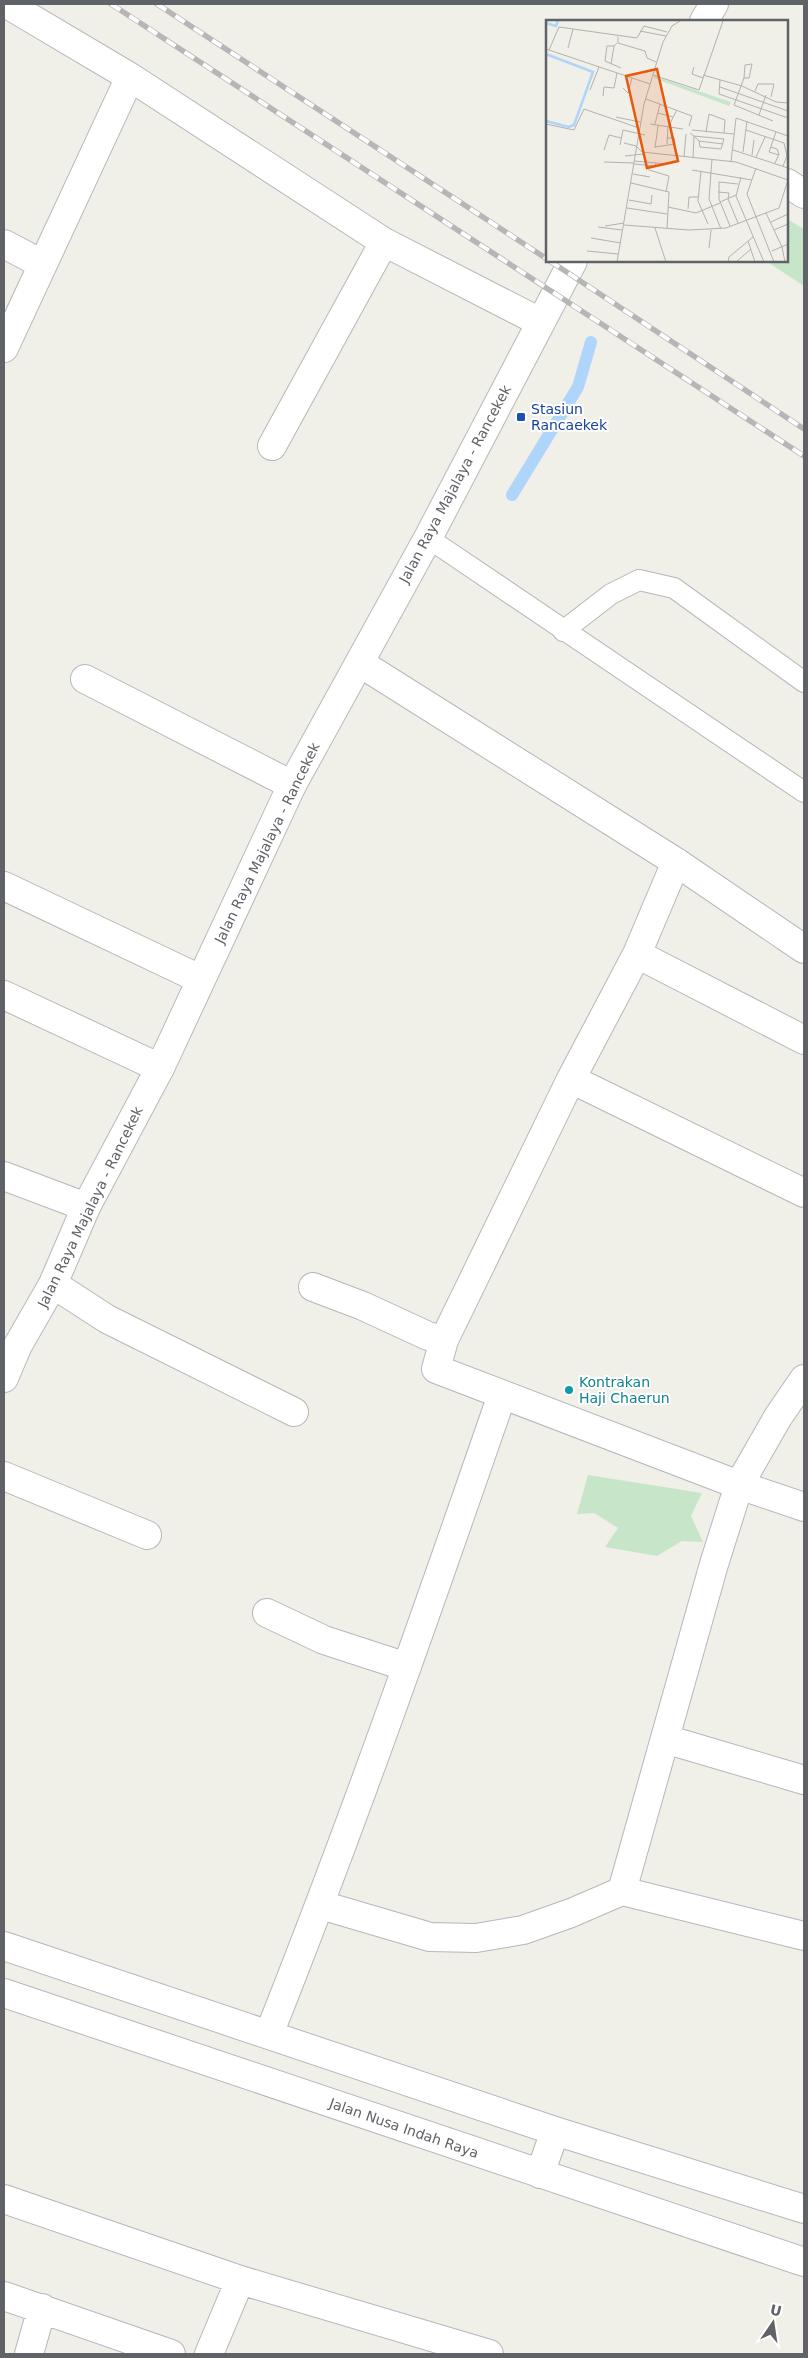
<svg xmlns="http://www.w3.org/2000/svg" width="808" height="2358" viewBox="0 0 808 2358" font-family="'DejaVu Sans',sans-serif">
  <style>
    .green { fill: #c7e6c9 }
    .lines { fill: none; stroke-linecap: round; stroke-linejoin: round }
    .stream { stroke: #afd5fa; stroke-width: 12 }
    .service-casing { stroke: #b5b7bb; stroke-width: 22 }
    .minor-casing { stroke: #b5b7bb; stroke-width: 30 }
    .secondary-casing { stroke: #b6b9be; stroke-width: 30 }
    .service { stroke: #fff; stroke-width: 20 }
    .minor { stroke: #fff; stroke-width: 28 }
    .secondary { stroke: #fff; stroke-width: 28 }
    .rail-casing { stroke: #b6b6b7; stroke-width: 5.5 }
    .rail { stroke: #fff; stroke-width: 4; stroke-dasharray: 11; stroke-linecap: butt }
    .transit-dot { fill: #1a4fb4; stroke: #fff; stroke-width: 2 }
    .culture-dot { fill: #0f9aa8; stroke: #fff; stroke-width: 2 }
    .labels { text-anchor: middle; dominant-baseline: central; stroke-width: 4; stroke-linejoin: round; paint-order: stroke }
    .transit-label { font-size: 14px; fill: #164399; stroke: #fff; text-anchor: start }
    .street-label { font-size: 14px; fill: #5f6267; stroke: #fff }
    .culture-label { font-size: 14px; fill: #0d838f; stroke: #fff; text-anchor: start }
    .inset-river { fill: none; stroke: #afd5fa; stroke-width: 2.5 }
    .inset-road { fill: none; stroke: #b2b3b0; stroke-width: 1 }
    .view { fill: #e8590c; fill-opacity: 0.15; stroke: #e8590c; stroke-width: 2.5 }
    .inset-edge { fill: none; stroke: #5f6267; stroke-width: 2.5 }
  </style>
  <rect width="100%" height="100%" fill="#f0efe8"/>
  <path class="green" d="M 787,219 L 804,229 L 804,286 L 766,261 L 787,261 Z
    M 588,1475 L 702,1493 L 691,1516 L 703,1542 L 682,1541 L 657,1556 L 605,1547 L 618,1528 L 594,1513 L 577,1514 Z"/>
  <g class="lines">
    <path class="stream" d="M 512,495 L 578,387 L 591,342"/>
    <g class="service-casing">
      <path id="service" d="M 428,538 L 804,792
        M 563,631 L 611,594 L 639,580 L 674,588 L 804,682"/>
    </g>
    <g class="minor-casing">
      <path id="minor" d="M 7,4 L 130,77 L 384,242 L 540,322
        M 787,183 L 804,194
        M 4,244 L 42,264
        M 4,348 L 130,77
        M 272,446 L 384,242
        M 360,663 L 676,862 L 804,949
        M 85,679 L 292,785
        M 676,862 L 637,954 L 571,1079 L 444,1340 L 436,1369 L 739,1485 L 804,1507
        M 4,886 L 200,979
        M 637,954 L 804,1040
        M 4,995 L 160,1068
        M 571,1079 L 804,1193
        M 4,1176 L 86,1207
        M 53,1284 L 107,1319 L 294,1412
        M 313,1287 L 363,1306 L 428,1336 L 444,1340
        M 4,1476 L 147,1535
        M 267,1613 L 324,1640 L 407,1667
        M 665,1739 L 804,1780
        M 622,1891 L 714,1564 L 739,1485 L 778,1417 L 804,1379
        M 321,1905 L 430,1937 L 476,1938 L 523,1930 L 571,1913 L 622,1891 L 804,1936
        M 4,1946 L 555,2131 L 804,2209
        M 4,1993 L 804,2262
        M 269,2034 C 353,1823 428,1609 502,1395
        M 540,2174 L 555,2131
        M 4,2199 L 240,2280 L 489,2354
        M 4,2296 L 171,2354
        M 29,2354 L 42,2308
        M 209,2354 L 240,2280"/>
    </g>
    <g class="secondary-casing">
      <path id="secondary" d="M 704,21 L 714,4
        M 4,1378 L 18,1345 L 53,1284 L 86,1207 L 160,1068 L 292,785 L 428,538 L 573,261"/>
    </g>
    <use href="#service" class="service"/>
    <use href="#minor" class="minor"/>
    <use href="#secondary" class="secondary"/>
    <g class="rail-casing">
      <path id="rail" d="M 111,4 L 804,456
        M 157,4 L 547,259
        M 550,261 L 804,429"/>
    </g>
    <use href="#rail" class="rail"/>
  </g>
  <rect class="transit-dot" x="516" y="412" width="10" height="10" rx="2.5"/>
  <circle class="culture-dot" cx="569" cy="1390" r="5"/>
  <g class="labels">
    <g class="transit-label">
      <text x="531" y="409">Stasiun<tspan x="531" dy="16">Rancaekek</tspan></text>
    </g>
    <g class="street-label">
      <text transform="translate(455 484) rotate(-62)">Jalan Raya Majalaya - Rancekek</text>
      <text transform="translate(267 843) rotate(-64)">Jalan Raya Majalaya - Rancekek</text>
      <text transform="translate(90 1207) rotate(-64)">Jalan Raya Majalaya - Rancekek</text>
      <text transform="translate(404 2128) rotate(19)">Jalan Nusa Indah Raya</text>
    </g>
    <g class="culture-label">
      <text x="579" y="1382">Kontrakan<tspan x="579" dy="16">Haji Chaerun</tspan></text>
    </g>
  </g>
  <g transform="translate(546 20)">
    <rect width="242" height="242" fill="#f0efe8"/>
    <path d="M 108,56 L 185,82 L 183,86 L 108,58 Z" fill="#c7e6c9"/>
    <path class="inset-river" d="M 0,3 L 10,6 L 12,1M 0,34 L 47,52 L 28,105 L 23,107 L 0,101"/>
    <path class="inset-road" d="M 94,11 L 120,16M 72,17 L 72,23 L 99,31 L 101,38 L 110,42M 71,23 L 68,26 L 61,26 L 59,41 L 75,48M 22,28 L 27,9M 0,29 L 104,64M 3,30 L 13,7 L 91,18 L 98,6 L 121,12M 65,44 L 68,26M 148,47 L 146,54 L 157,58M 107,55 L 153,70 L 177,1M 157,55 L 196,66 L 230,82 L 242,83M 198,58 L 203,58 L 206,44 L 199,45 L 198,58 L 188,85 L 227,101M 174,60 L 173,74 L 242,98M 174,67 L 242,91M 77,68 L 82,73 L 86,58M 44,70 L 53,47M 209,71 L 212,64 L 228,64 L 225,77M 57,76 L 58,67 L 68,68 L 71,53M 100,79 L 146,96 L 143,106M 112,93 L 127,97M 213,95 L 220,75M 70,97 L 94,102M 0,104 L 28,110 L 38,89 L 93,108M 104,104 L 137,109M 109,104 L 114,84M 146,110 L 188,114M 200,110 L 238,123 L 241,136 L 237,146M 160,112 L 163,94 L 179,100 L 178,113M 230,112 L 223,132 L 233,135M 144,113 L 148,116 L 153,121 L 154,127 L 175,129 L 178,119 L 148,116 L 147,137M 153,121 L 177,124M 78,123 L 90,126 L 96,132 L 190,142 L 242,160M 121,124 L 122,107 L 131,90M 74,125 L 77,110 L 99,115M 109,127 L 129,124 L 128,118 L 121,118M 225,127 L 231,129 L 233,134 L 229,143M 109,128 L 112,106M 58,130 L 63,115 L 75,118M 187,130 L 242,148M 197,132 L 201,101M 206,135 L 208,120M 79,136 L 97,134M 138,137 L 140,114M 210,137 L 219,117M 166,139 L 163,179 L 175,209M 88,141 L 122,144M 58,142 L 88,143M 185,142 L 190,98 L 242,116M 88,144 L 109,146 L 110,143M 102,146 L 103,150 L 123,156 L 120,172M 210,148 L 201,174 L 228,242M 146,150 L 206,160M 155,151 L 152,181 L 162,204M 87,154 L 104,157M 195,157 L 190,176 L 218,242M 85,163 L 123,172 L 121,209M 172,172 L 183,173 L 182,179 L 192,203M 83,180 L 105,184 L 106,175M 174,182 L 190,175M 122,187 L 150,193 L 174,183M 81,188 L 121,194M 142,189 L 143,177 L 152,177M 220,193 L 236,227 L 239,242M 225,202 L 242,194M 78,205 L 143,210 L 180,208 L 233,188 L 242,160M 59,206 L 78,203M 184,206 L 173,179 L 173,162 L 192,164M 52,207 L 76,210M 109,208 L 120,242M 228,210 L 242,204M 45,218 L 75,223M 202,221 L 209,242M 163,228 L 165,210M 41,231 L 72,234M 226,231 L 242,224M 71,242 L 98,84 L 117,22 L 126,6 L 134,1M 182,242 L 183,237 L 207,217M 190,242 L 205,229"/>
    <path class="view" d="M 111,49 L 132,141 L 101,148 L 80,56 Z"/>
    <rect width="242" height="242" class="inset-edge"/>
  </g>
  <rect width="808" height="2358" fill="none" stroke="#5f6267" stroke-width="10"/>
  <g transform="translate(773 2323) rotate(13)" stroke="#ffffff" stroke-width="4" paint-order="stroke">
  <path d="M0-4L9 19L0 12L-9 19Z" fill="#5f6267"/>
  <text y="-8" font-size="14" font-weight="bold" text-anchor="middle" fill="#5f6267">U</text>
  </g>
</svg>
